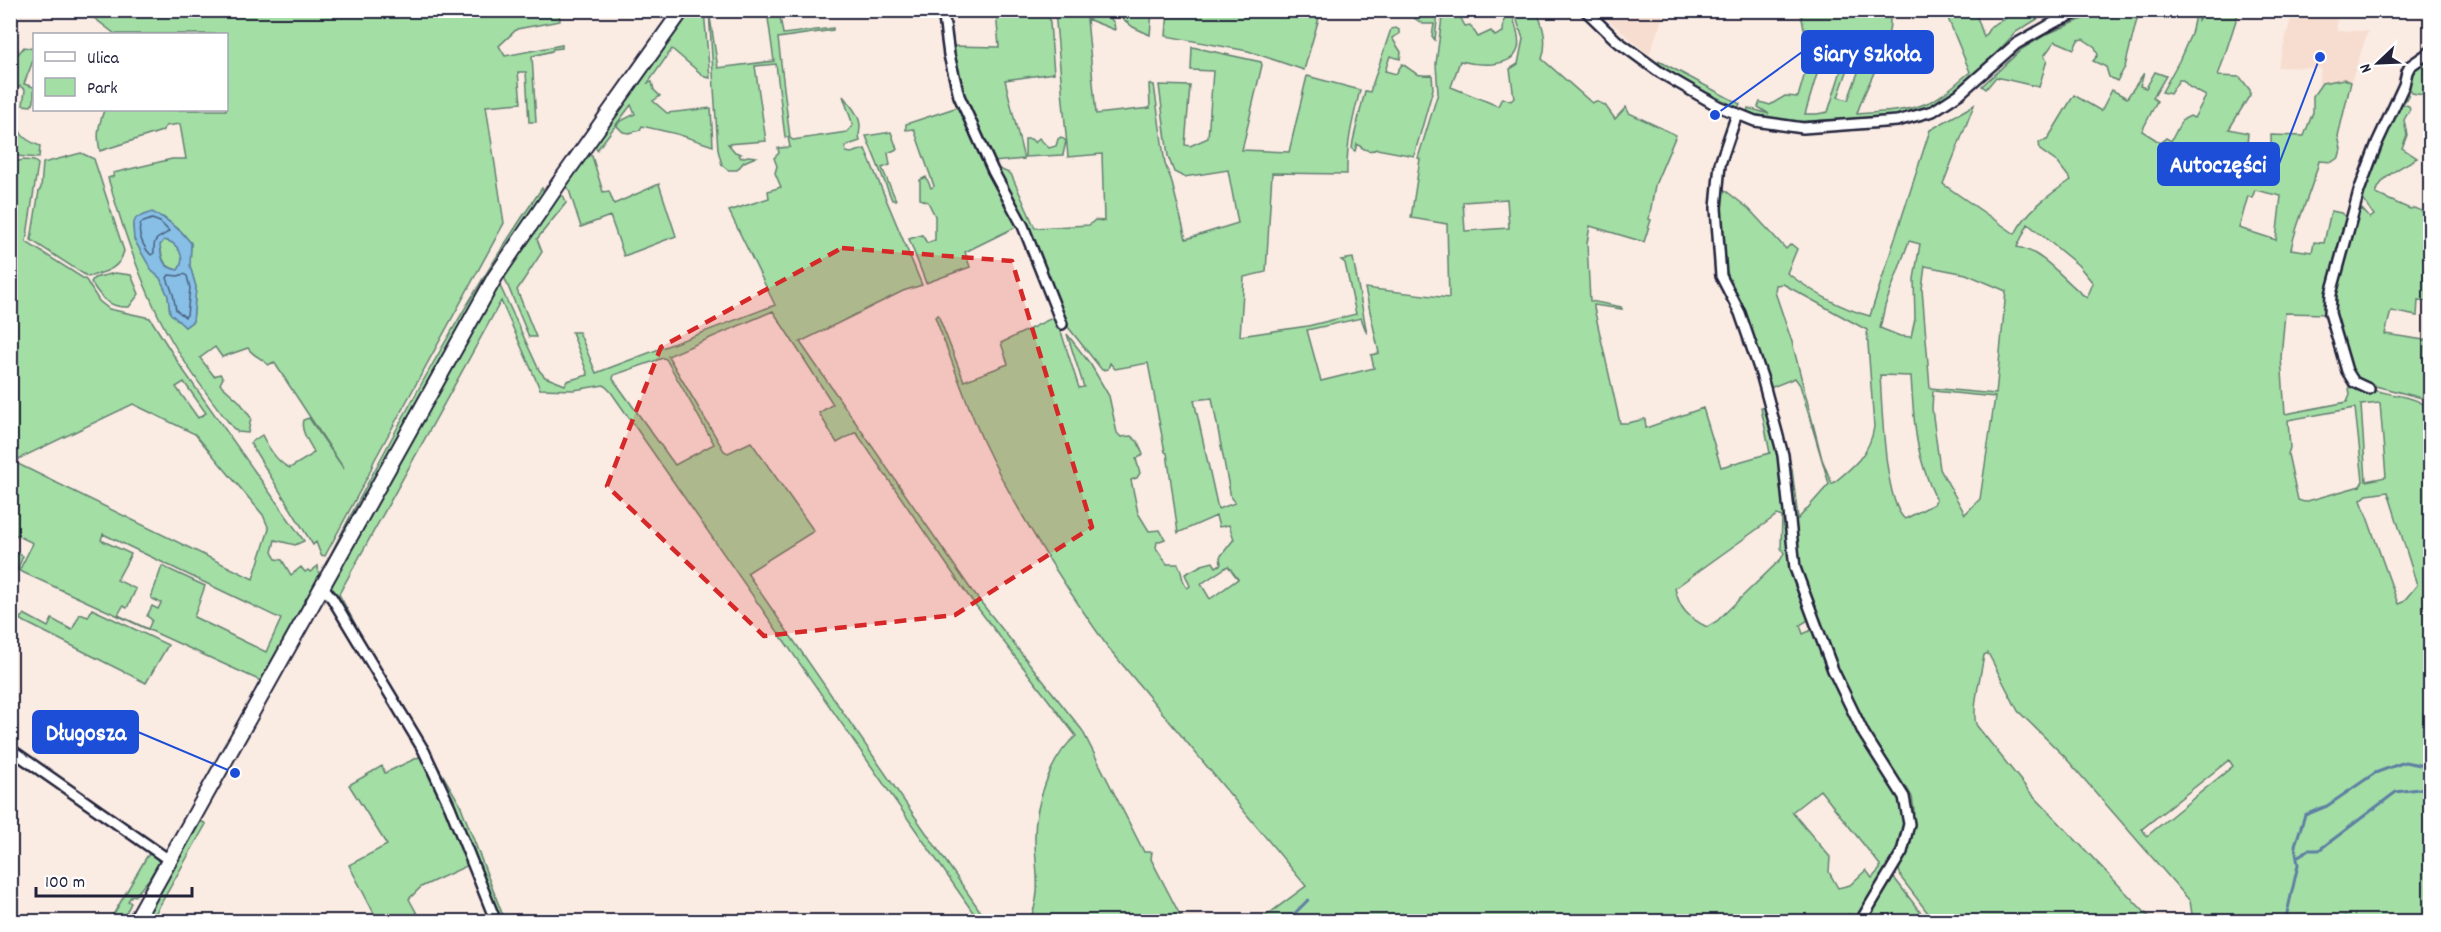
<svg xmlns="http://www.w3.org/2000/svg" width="2441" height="932" viewBox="0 0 2441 932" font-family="Dekko,sans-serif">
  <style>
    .built { fill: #f7ddcf }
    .green { fill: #a3dea5; stroke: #628070; stroke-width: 1.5; fill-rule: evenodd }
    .water { fill: #87bfe6; stroke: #5f80a2; stroke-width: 1.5; fill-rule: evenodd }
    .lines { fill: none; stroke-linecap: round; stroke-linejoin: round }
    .shore { stroke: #4a617f; stroke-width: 1.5 }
    .stream { stroke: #5f80a2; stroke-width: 3 }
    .street-casing { stroke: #22223b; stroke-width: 14 }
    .secondary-casing { stroke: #22223b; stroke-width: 18 }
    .street { stroke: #fff; stroke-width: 9 }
    .secondary { stroke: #fff; stroke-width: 14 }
    .marked { fill: #d62828; fill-opacity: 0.2; stroke: #d62828; stroke-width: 4.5; stroke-dasharray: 12 8; stroke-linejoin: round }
    .leader { fill: none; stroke: #1d4ed8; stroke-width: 2 }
    .callout-dot { fill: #1d4ed8; stroke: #fff; stroke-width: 2 }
    .callout { fill: #1d4ed8; stroke: #1d4ed8; stroke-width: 2 }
    .callout-label { font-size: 24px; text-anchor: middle; font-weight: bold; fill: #fff }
  </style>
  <rect width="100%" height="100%" fill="#faebe3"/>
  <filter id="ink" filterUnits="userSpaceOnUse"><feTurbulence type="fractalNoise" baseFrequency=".0167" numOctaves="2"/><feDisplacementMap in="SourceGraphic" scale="12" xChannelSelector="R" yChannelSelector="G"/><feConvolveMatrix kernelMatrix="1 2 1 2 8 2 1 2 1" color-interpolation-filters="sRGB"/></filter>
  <g filter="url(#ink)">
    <path class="built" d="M 1599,11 L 1665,11 L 1649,55 L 1613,24 Z
      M 2293,11 L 2336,11 L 2337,31 L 2368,31 L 2351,82 L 2344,79 L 2322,83 L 2318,86 L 2321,68 L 2278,67 Z"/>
    <path class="green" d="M 2104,10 L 2139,11 L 2125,67 L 2117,81 L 2109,77 L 2106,67 L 2093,61 L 2098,55 L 2095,47 L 2083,39 L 2078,40 L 2074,49 L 2055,41 L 2044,56 L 2047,60 L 2039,87 L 1996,77 L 1986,89 L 1982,86 L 2022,49 L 2047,34 Z
      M 77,11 L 559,11 L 560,21 L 517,29 L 499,46 L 505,56 L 562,45 L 562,48 L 553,49 L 552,51 L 532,56 L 536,122 L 529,122 L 526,72 L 518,72 L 521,103 L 486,106 L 504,223 L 374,461 L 369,474 L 325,556 L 321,555 L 316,542 L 313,545 L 250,443 L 262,435 C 268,447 277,463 290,468 L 310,456 L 314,452 C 309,442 300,431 303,420 L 309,418 L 344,469 L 274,362 L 268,365 C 261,357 254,357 248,348 L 222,357 L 215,347 L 200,358 L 214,376 L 220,374 L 223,378 L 220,384 L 240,402 L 251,418 L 248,433 L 238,432 L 233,428 C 206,394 178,356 159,317 C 137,272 122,225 108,178 L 114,176 L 113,173 L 172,159 L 186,159 L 180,124 L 166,126 L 162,131 L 100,151 C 96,134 99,125 104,110 L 226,110 L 226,34 L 115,34 L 94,18 L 80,16 L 81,11 ZM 163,217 L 181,231 L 191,243 L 190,266 L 196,287 L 193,321 L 185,327 L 170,313 L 168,296 L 160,278 L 152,271 L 134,239 L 133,225 Z
      M 689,11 L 704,11 L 710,78 L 705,77 L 672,49 L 648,83 L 652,82 L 654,90 L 660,96 L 653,101 L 667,113 L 711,108 L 713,146 L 677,134 L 642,126 L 640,130 L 629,133 L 623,132 L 617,126 L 619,122 L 635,114 L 631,105 L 597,150 L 594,143 Z
      M 709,11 L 718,68 L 774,61 L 767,11 L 779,11 L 783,34 L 833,28 L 833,30 L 778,38 L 790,138 L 793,140 L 847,132 L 853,125 L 843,96 C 849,104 860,115 860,126 C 860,132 858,135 860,141 L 845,146 L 846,152 L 851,153 L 865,149 L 922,285 L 903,291 L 800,342 L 972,591 L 1082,730 L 1144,852 L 1152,852 L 1151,859 L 1181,917 L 1189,921 L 1029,921 C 1043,894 1035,869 1035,840 C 1034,807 1050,757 1076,736 L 967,594 L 856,432 L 837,443 L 819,413 L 833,404 L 773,311 L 668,356 L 724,451 L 728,453 L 751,442 L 814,531 L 747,573 L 987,921 L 979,921 L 611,392 L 604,385 L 574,390 L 540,389 L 501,301 L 339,594 L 374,659 L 460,804 L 505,921 L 501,921 L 472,846 L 426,749 L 330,589 L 497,286 L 501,288 L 539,370 L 545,377 L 565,385 L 567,381 L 588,375 L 572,332 L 579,332 L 596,373 L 775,305 L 729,211 L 769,198 L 768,191 L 781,187 L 775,173 L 777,166 L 774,158 L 779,153 L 778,148 L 790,147 L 788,137 L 785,137 L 776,64 L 755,66 L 766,141 L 728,144 L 735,152 L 741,154 L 739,155 L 741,158 L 748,156 L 756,157 L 744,162 L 737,170 L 728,170 L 722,165 L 718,150 ZM 663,358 L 666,359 L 714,444 L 675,465 L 613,379 L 614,375 Z
      M 945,11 L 949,11 L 953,46 L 999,47 L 996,11 L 1049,11 L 1054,73 L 1005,80 L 1024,159 L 993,162 L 961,94 Z
      M 1055,11 L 1088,11 L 1089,13 L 1102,13 L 1102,11 L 1105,11 L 1114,23 L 1115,30 L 1087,19 L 1096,114 L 1150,108 L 1149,84 L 1154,85 L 1165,164 L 1171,179 L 1186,239 L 1238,223 L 1228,170 L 1184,177 L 1174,172 L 1168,156 L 1159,85 L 1190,86 L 1185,145 L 1190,146 L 1208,138 L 1213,71 L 1191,70 L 1192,47 L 1261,62 L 1262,65 L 1242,150 L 1289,152 L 1307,76 L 1360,90 C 1353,118 1346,145 1347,174 L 1272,173 L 1266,272 L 1244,277 L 1240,336 L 1308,326 L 1356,314 L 1345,263 L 1341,260 L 1353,258 L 1367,334 L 1361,318 L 1307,330 L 1321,381 L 1374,368 L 1371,355 L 1379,353 L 1365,288 L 1449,298 L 1447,224 L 1411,218 L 1420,159 L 1418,158 L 1438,93 L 1436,64 L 1443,10 L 1457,11 L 1465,26 L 1470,25 L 1478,37 L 1491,31 L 1495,36 L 1503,32 L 1504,17 L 1500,11 L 1511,11 C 1519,37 1529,60 1493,64 C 1480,65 1472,64 1460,61 L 1451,87 L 1498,106 L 1502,98 L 1511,101 L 1514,98 L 1510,69 L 1518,64 L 1523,39 L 1514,11 L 1537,11 C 1543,27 1548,41 1542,59 L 1592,103 L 1596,101 L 1605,105 L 1615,119 L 1626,107 L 1629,113 L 1676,135 L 1655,185 L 1649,219 L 1651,220 L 1644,242 L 1590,226 L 1587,243 L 1590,301 L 1621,307 L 1622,309 L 1594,305 L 1594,308 L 1620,423 L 1628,423 L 1645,419 L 1646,428 L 1703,408 L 1721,467 L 1770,453 L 1761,408 L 1767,407 L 1778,450 L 1786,509 L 1791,562 L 1795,581 L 1810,619 L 1800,625 L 1803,634 L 1814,629 L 1902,800 L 1906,817 L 1902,844 L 1857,920 L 1849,914 L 1846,916 L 1850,921 L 1259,921 L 1306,886 L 1107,646 C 1062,582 1016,511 983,441 C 965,400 951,358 935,317 L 938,315 L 964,381 L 1008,364 L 1001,343 L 1056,316 L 1079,388 L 1084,387 L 1067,334 L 1091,365 L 1109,396 L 1117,433 L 1121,437 L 1131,436 L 1138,442 L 1143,455 L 1136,459 L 1140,473 L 1137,478 L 1131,480 L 1138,513 L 1149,531 L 1160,530 L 1165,539 L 1157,542 L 1156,548 L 1167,564 L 1178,564 C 1183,573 1181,581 1187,588 L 1190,586 L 1185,574 L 1202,565 L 1213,562 L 1216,567 L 1221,564 L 1220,557 L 1234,539 L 1229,525 L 1219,527 L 1216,516 L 1178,533 L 1167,453 L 1165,452 L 1148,363 L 1115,369 L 1110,363 L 1108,369 L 1102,370 L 1068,327 L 995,167 L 1011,174 L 1035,228 L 1089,225 L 1095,220 L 1104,221 L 1102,154 L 1068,157 ZM 1507,199 L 1509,228 L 1465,231 L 1463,202 ZM 1212,398 L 1231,498 L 1235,503 L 1218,509 L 1194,400 ZM 1777,515 L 1782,517 L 1781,548 L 1784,553 L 1781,559 L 1717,621 L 1707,627 C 1689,618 1679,609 1675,588 ZM 1228,566 L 1238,579 L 1210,599 L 1201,584 ZM 1820,790 L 1880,865 L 1880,869 L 1872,878 L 1866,870 L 1850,885 L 1838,888 L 1829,872 L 1830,857 L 1792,812 Z
      M 1113,11 L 1152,11 L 1150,35 L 1133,27 Z
      M 1168,11 L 1168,10 L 1321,11 L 1304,70 L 1248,51 L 1166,36 Z
      M 1397,11 L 1438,11 L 1435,40 L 1432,36 L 1434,24 L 1423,24 L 1411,16 L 1400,16 Z
      M 1810,11 L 1889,11 C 1896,41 1865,84 1857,114 C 1880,112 1906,112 1927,103 C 1943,97 1956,83 1970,72 L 1945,11 L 1975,11 L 1984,37 L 1991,26 L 2019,11 L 2059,11 L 2039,18 L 2016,32 L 1976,75 L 1948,97 L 1910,115 L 1792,122 L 1747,113 L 1748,108 L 1769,114 L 1758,107 L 1760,102 L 1770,105 L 1785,96 L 1798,97 L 1816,35 L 1804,29 L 1801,14 L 1807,14 ZM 1858,41 L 1868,45 L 1848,100 L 1838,97 ZM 1825,47 L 1834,50 L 1844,61 L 1828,112 L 1817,114 L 1805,114 Z
      M 2196,11 L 2198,11 L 2198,21 L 2204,13 L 2203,11 L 2239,11 L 2218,76 L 2240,77 L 2250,90 L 2250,95 L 2229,129 L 2248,133 L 2245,170 L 2272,170 L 2271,135 L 2304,136 L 2313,112 L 2313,96 L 2322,83 L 2344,79 L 2351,82 L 2338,136 L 2341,149 L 2339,157 L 2332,162 L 2319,161 C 2312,191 2297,219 2291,249 L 2312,252 L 2314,242 L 2324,243 L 2331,211 L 2341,213 L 2348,219 L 2328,314 L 2285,313 L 2281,357 L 2285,414 L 2347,402 L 2350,395 L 2348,381 C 2367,394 2416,394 2425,406 L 2430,405 L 2430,921 L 2193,921 L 2190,901 L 2064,756 L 2018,711 L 1988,653 L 1984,655 C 1982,670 1970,715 1977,726 L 2029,791 L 2153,921 L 1934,921 L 1902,879 L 1899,870 L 1912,828 L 1914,810 L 1912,797 L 1907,788 L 1898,783 L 1867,735 L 1837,669 L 1797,568 L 1785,456 L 1742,313 L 1724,264 L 1721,187 L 1749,209 L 1786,249 L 1791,244 L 1797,249 L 1787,273 C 1813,292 1839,308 1870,316 L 1930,130 L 1974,105 L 1943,184 L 2015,234 C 2026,211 2050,194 2071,180 L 2058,163 L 2040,150 L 2039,142 L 2047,140 L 2074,95 L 2101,111 L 2112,90 L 2127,98 L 2144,73 L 2140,86 L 2146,88 L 2155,72 L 2166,76 L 2153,98 L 2157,101 L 2142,131 L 2161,143 L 2166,138 L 2171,141 L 2182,120 L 2190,116 L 2194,118 L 2206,96 L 2189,87 L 2183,80 L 2179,80 L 2170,94 L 2162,92 L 2179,61 L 2191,34 ZM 2255,190 L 2281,196 L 2276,240 L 2239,228 L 2248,196 L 2252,198 ZM 2028,224 L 2078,265 L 2093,283 L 2087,298 C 2065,282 2045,252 2017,247 ZM 1909,241 L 1920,244 L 1914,279 L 1915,319 L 1911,337 L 1900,336 L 1880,328 L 1885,306 ZM 1925,266 L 1966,274 L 2006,291 L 1996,394 L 1930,388 L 1922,289 ZM 1783,284 L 1867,330 L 1874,427 C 1870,454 1852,468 1832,484 L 1822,459 L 1792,342 L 1775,292 L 1776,285 ZM 1880,375 L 1911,376 C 1914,425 1915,454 1936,499 L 1934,504 L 1905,519 C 1884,502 1882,404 1880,375 ZM 1795,378 L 1800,385 L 1829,484 L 1798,519 L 1792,469 L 1770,390 L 1772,387 ZM 1933,391 L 1995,397 L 1980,499 L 1965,514 L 1940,469 L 1932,409 ZM 2380,403 L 2386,477 L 2366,481 L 2361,405 ZM 2355,408 L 2363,481 L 2360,486 L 2304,502 L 2298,500 L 2288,454 L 2290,448 L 2288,420 ZM 2388,492 L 2417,585 L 2403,602 L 2398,604 L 2361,500 L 2367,495 ZM 2229,760 L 2233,766 L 2147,836 L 2142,829 Z
      M 1396,28 L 1399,30 L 1399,34 L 1392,38 L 1401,52 L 1400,59 L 1390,56 L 1385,71 L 1396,74 L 1402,64 C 1417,73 1413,76 1432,75 L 1433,89 L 1414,156 L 1377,149 C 1368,153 1362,148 1357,144 L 1355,151 L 1352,149 L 1353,141 L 1365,91 L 1370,92 L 1391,29 Z
      M 11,38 L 18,50 L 14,59 L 24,47 L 34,49 L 34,58 L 24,84 L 34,87 L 34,102 L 31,106 L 23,105 L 25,90 L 20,86 L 16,90 L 13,102 L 11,104 Z
      M 2428,59 L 2426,91 L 2430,95 L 2430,107 L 2428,105 L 2430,102 L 2426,100 L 2428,96 L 2412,93 L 2408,84 L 2411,70 Z
      M 1659,61 L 1740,104 L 1738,108 L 1690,84 L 1658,64 Z
      M 2405,91 L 2409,95 L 2403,104 L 2409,106 L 2410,109 L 2404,120 L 2407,135 L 2402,148 L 2417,158 C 2402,167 2380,176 2376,194 L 2410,209 L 2414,208 L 2430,214 L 2430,302 L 2418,300 L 2417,316 L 2391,311 L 2385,334 L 2430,341 L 2430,400 L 2356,381 C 2349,371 2335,323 2334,311 C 2332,293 2350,221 2362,209 L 2370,218 L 2374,215 L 2362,198 L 2366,181 Z
      M 961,106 L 1020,225 L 965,252 L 970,267 L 926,283 L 909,239 L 922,235 L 927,243 L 935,240 L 935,216 L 928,202 L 920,199 L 920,180 L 926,177 L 931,188 L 934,186 L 914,129 L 906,130 L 906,124 Z
      M 10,108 C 22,126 12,135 40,146 L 39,158 L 16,156 L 11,159 Z
      M 891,132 L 897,149 L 888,153 L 890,165 L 882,168 L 896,200 L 892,200 L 866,136 Z
      M 1061,137 L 1066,141 L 1063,155 L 1025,157 L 1025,139 L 1031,139 L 1035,143 L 1039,138 L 1049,148 L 1056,146 L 1058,139 Z
      M 81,153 L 94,159 L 124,251 C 119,270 105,272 88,277 L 31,240 L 39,191 L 41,188 L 43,163 Z
      M 587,154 L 592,156 L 603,192 L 609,191 L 614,204 L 659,184 L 676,236 L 624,256 L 610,216 L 581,227 L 569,190 L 564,185 Z
      M 23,160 L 34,161 L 38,164 L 26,242 L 86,280 L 99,301 L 109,309 L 150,318 L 181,367 L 304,541 L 295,545 L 275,540 L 272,552 L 276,559 L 282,560 L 291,575 L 301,567 L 305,572 L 308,570 L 310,572 L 318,566 L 319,576 L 261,681 L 11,567 L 11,550 L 23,556 L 18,568 L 20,569 L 33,543 L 10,532 L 10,163 ZM 184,382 L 206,413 L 198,418 L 176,387 ZM 133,404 L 195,434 L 263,515 L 269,529 L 253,579 L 16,463 L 20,458 ZM 103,534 L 281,619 L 266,652 L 194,617 L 205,586 L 162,566 L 151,598 L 161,603 L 158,609 L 152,606 L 147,616 L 152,620 L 148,629 L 118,615 L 123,606 L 127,608 L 136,589 L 117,580 L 131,554 L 101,540 Z
      M 542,188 L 545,194 L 491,273 L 333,555 L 328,559 C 394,432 461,305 542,188 Z
      M 559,193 L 564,197 L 566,203 L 537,239 L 542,252 L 517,290 L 536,337 L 529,337 L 503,274 Z
      M 164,240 C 178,242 187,258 178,270 C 163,267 162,259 160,245 Z
      M 115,273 L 131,275 L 139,294 L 129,307 C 109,308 101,298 91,282 L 94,278 Z
      M 92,609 L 168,645 L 146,683 L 11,615 L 11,612 L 21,618 L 24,614 L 48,627 L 52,619 L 72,630 L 80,614 L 88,617 Z
      M 423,755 L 471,864 L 421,887 L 409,899 L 421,921 L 378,921 L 349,865 L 387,845 L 349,785 L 382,766 L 385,773 Z
      M 201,821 L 206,824 L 151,921 L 143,921 Z
      M 153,854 L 159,862 L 149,879 L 135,896 L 132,895 L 128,901 L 131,903 L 122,921 L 109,922 L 146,858 L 148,855 Z
      M 1892,878 L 1895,879 L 1927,921 L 1863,922 Z"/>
    <path class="water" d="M 152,212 C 168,219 180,229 191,243 L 190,266 L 196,287 L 193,321 L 185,327 L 170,313 L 168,296 L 160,278 L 152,271 L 134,239 L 133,225 L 136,218 ZM 164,240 C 178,242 187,258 178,270 C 163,268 161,259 160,245 Z"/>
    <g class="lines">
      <path class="shore" d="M 152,219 L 160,222 L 169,231 C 160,240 153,234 154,253 L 151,255 C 144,248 136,233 141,223 Z
        M 184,274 L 187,276 L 190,288 L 187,315 L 185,317 L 176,310 L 173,294 L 167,278 L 169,275 L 178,276 Z"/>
      <path class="stream" d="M 2297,857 L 2308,850 L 2319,850 L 2396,792 L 2426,788
        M 1286,922 L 1308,900
        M 2285,922 L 2298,865 L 2295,845 L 2305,815 L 2327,806 L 2375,773 L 2405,762 L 2430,767
        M 2325,922 L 2345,917"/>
      <g class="street-casing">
        <path id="street" d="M 943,10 L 949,55 L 959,96 L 993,171 L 1023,226 L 1062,324
          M 1585,10 L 1617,41 L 1661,73 L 1718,106 L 1755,121 L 1803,128 L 1897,121 L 1933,111 L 1959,94 L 2016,44 L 2055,22 L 2084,10
          M 1737,114 L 1720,164 L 1716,208 L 1721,276 L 1740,313 L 1762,377 L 1783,455 L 1795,568 L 1833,670 L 1864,734 L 1904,797 L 1909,824 L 1902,852 L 1860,922
          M 2369,389 L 2354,382 L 2347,371 L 2330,313 L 2331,294 L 2359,191 L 2377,143 L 2404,85 L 2407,72 L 2410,66 L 2430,52
          M 322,586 L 332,598 L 424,751 L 450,807 L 496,922
          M 10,749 L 169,860"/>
      </g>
      <g class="secondary-casing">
        <path id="secondary" d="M 135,922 L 495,277 L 559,183 L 682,10"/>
      </g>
      <use href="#street" class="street"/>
      <use href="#secondary" class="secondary"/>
    </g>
  </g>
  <path class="marked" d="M 842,248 L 1012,261 L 1092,527 L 955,615 L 764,636 L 607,486 L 661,347 Z"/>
  <path class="leader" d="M1715 115L1802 52M2320 57L2279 164M235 773L138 732"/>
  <g class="callout-dot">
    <circle cx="1715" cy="115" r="6"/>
    <circle cx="2320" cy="57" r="6"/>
    <circle cx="235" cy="773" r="6"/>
  </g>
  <g class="callout">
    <rect x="1802" y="31" width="131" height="42" rx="6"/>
    <rect x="2158" y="143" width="121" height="42" rx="6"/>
    <rect x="33" y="711" width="105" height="42" rx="6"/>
  </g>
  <g class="callout-label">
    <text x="1867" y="61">Siary Szkoła</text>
    <text x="2218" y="172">Autoczęści</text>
    <text x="86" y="740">Długosza</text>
  </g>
  <rect width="2441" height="932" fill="none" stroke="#fff" stroke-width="36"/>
  <rect x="18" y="18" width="2405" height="896" fill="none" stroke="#22223b" stroke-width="2" filter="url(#ink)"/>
  <rect x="33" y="33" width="195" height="78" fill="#ffffff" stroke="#a7a7b1" stroke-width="1.5"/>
  <rect x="45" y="52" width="30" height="9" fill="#ffffff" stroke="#a7a7b1" stroke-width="1.5"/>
  <text x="87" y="63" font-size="18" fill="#22223b">Ulica</text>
  <rect x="45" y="78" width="30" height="18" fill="#a3dea5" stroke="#a7a7b1" stroke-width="1.5"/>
  <text x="87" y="93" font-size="18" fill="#22223b">Park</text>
  <g transform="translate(2378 63) rotate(247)" stroke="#ffffff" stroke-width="4.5" paint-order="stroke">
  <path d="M0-4.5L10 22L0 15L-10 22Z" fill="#22223b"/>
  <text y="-9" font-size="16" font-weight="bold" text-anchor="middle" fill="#22223b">N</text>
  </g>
  <path d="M36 887v9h156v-9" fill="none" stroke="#22223b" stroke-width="3"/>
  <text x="45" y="887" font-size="18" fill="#22223b" stroke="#ffffff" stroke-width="4.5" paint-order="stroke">100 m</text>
</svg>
